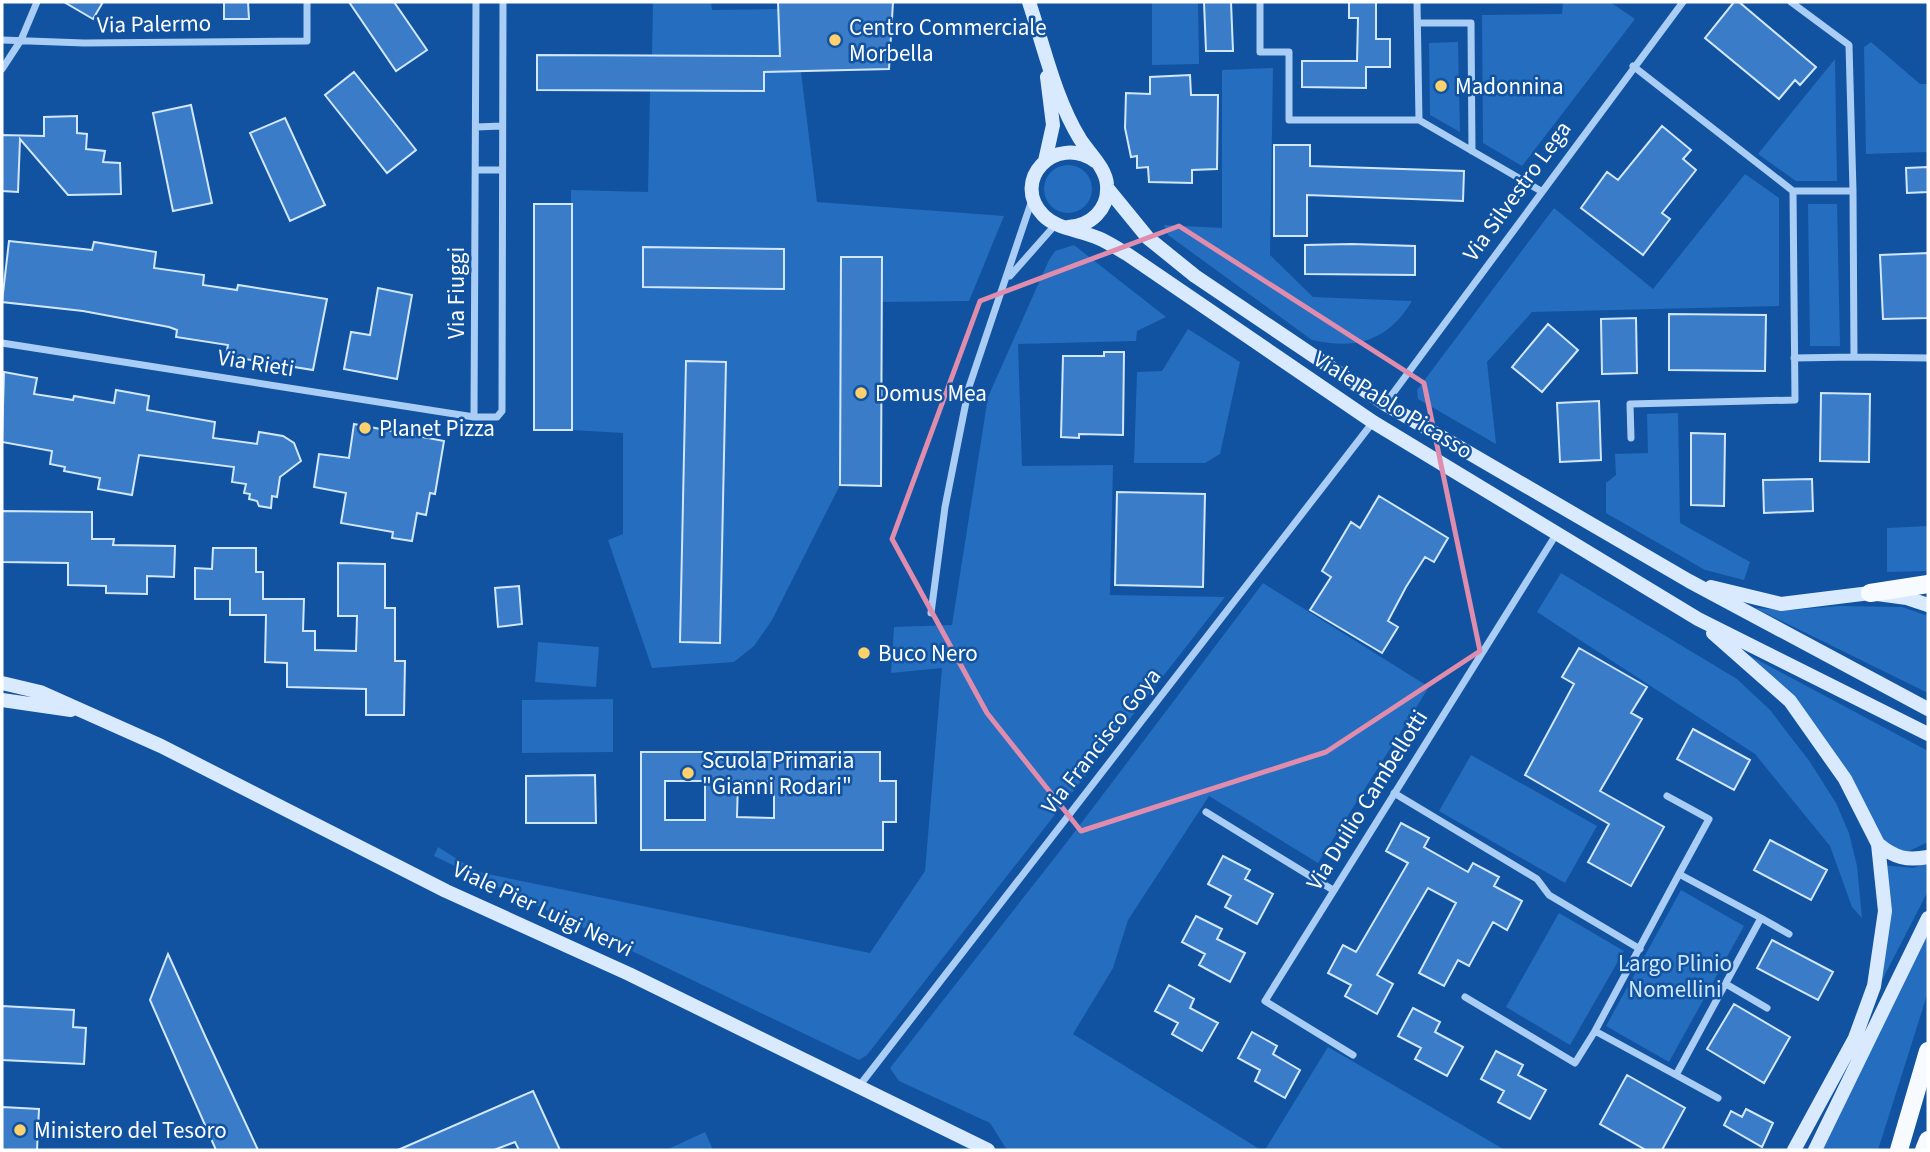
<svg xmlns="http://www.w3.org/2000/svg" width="1930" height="1152" viewBox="0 0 1930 1152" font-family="'Source Sans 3',sans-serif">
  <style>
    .green { fill: #246dbf; fill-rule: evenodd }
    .building { fill: #3a7cc7; stroke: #d2e7fe; stroke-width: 2; fill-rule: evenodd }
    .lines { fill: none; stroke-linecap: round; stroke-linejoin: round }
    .street { stroke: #a9cdf5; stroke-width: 7 }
    .secondary { stroke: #daeafe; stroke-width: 14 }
    .primary { stroke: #f7faff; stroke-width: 18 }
    .marked { fill: none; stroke: #e08cad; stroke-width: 5; stroke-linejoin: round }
    .poi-dot { fill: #ffd16d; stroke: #1153a0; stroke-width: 2.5 }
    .labels { text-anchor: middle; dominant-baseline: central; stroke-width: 5; stroke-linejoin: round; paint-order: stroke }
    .street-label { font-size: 23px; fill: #fff; stroke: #1153a0 }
    .poi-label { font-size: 23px; fill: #fff; stroke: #1153a0; text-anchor: start }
    .park-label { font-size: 23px; fill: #d2e7fe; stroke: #1153a0 }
  </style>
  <rect width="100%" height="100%" fill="#1153a0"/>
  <path class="green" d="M 653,2 L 711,2 L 712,10 L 778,9 L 780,71 L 801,72 L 817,202 L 1004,216 L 969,301 L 882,302 L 882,257 L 841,257 L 840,485 L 772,620 L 754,646 L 734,662 L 652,668 L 608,540 L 623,534 L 623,433 L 572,430 L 571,190 L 648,192 L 650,91 L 764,91 L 764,56 L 652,55 ZM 643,247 L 784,249 L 784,289 L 643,287 ZM 686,361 L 726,362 L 720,643 L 680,641 Z
    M 1152,2 L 1198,2 L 1199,64 L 1152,65 Z
    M 1563,2 L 1610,2 L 1635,19 L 1522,166 L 1483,143 L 1482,15 L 1562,14 Z
    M 1458,42 L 1460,132 L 1430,115 L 1429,43 Z
    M 1871,42 L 1920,84 L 1928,84 L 1928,152 L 1866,154 L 1864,47 Z
    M 1835,59 L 1837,181 L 1796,181 L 1758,154 Z
    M 1273,68 L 1270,255 L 1313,297 L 1412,301 C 1388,341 1356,350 1312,340 L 1168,235 L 1164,225 L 1222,228 L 1222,70 Z
    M1044 189a24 24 0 1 1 48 0a24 24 0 1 1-48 0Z
    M 1745,174 L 1779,198 L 1779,306 L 1532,312 L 1487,362 L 1496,444 L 1418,399 L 1417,390 L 1554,208 L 1653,289 Z
    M 1808,204 L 1837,204 L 1840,346 L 1810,346 Z
    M 1074,245 L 1166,317 L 1137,331 L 1136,341 L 1018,344 L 1022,466 L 1113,465 L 1110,595 L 1225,597 L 867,1055 L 859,1060 L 434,856 L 438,847 L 478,872 L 870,953 L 925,871 L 942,668 L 891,673 L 894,627 L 952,625 L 988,397 L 1049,260 L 1055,251 Z
    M 1188,329 L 1240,362 L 1220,454 L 1205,463 L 1134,463 L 1137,372 L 1162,371 Z
    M 1678,413 L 1680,523 L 1750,562 L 1744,580 L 1705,570 L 1606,513 L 1606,483 L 1616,475 L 1615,454 L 1648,453 L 1647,414 Z
    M 1928,526 L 1928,571 L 1887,572 L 1887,528 Z
    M 1561,573 L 1737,679 L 1770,710 L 1810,762 L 1836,803 L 1849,833 L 1857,866 L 1862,918 L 1852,907 L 1830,846 L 1755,754 L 1537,612 Z
    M 1263,583 L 1429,687 L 1318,863 L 1209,796 L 1128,920 L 1113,968 L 1073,1034 L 1261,1150 L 1007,1150 L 990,1123 L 899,1081 L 890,1068 L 1067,842 Z
    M 1840,606 L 1902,607 L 1928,616 L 1928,693 L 1755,608 L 1791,610 Z
    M 538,642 L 599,647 L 596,687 L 535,682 Z
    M 1741,651 L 1928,751 L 1928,842 L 1907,852 L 1888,847 L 1878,838 L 1858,791 Z
    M 613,699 L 613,752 L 522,753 L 522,700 Z
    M 1471,755 L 1597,826 L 1565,883 L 1439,811 Z
    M 1928,863 L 1928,891 L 1876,992 L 1882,865 L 1913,868 Z
    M 1681,890 L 1744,926 L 1669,1062 L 1606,1026 Z
    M 1559,913 L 1624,951 L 1570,1045 L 1506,1007 Z
    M 1928,929 L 1928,992 L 1878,1150 L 1819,1150 Z
    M 1328,1047 L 1505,1150 L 1265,1150 Z
    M 705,1132 L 713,1150 L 666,1150 Z"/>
  <path class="building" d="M 64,2 L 103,2 L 93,19 Z
    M 224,2 L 248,2 L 249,19 L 224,19 Z
    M 349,2 L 394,2 L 427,50 L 396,71 Z
    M 778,2 L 893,2 L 889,69 L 764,72 L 764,91 L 537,90 L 537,55 L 780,56 Z
    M 1204,2 L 1231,2 L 1233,51 L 1206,51 Z
    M 1349,2 L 1376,2 L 1376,39 L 1390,39 L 1390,67 L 1366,67 L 1366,88 L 1302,87 L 1302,61 L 1357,61 L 1358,18 L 1349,18 Z
    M 1734,2 L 1739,2 L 1816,67 L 1800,85 L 1795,80 L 1779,99 L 1705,38 Z
    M 354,72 L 416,150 L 387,173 L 325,95 Z
    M 1190,75 L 1191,95 L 1218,95 L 1217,169 L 1192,170 L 1192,183 L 1149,182 L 1148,167 L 1137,168 L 1137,156 L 1131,157 L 1125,128 L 1126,93 L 1150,94 L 1150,77 Z
    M 191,105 L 212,203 L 173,211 L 153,113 Z
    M 77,116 L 77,133 L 87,134 L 86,149 L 105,151 L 103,162 L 120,163 L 121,194 L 68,195 L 20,139 L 18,192 L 2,191 L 2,135 L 44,136 L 44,117 Z
    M 285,118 L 325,205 L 290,221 L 250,133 Z
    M 1662,126 L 1691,150 L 1683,159 L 1696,170 L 1662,213 L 1670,219 L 1643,255 L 1581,208 L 1607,172 L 1618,180 Z
    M 1274,145 L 1310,145 L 1310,166 L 1464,171 L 1463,201 L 1307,195 L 1307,236 L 1274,236 Z
    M 1928,167 L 1928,192 L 1907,193 L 1906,168 Z
    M 534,204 L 572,204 L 572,430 L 534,430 Z
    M 9,241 L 92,250 L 94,242 L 156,252 L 154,268 L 204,275 L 203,285 L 237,290 L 238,285 L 327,299 L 313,370 L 226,356 L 228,345 L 176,337 L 177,330 L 169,327 L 83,311 L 2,302 Z
    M 1352,244 L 1415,246 L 1415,275 L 1305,274 L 1305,245 Z
    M 643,247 L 784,249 L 784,289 L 643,287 Z
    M 1928,253 L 1928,318 L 1883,319 L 1880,255 Z
    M 841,257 L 882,257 L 881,486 L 840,485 Z
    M 378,288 L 412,295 L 397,379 L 344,369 L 351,332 L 370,335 Z
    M 1669,314 L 1766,315 L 1765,371 L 1669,370 Z
    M 1636,318 L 1637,373 L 1602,374 L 1601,319 Z
    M 1548,324 L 1578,350 L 1542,392 L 1512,367 Z
    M 1104,352 L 1124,352 L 1123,435 L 1079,434 L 1079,438 L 1061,437 L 1063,356 L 1104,356 Z
    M 686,361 L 726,362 L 720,643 L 680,642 Z
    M 4,372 L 37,378 L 34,394 L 73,400 L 74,396 L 114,403 L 116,390 L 149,396 L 147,410 L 215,422 L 213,438 L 257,444 L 259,432 L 283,436 L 294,443 L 301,461 L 280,477 L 277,497 L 272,496 L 271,508 L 259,506 L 257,501 L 249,499 L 250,494 L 244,493 L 246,484 L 232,482 L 234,467 L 139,455 L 132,495 L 98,489 L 100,478 L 64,471 L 65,467 L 50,464 L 52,451 L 2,442 Z
    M 1821,393 L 1870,394 L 1869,462 L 1820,461 Z
    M 1599,401 L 1601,460 L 1560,462 L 1557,403 Z
    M 354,424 L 444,441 L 435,494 L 430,493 L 426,515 L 417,513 L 412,541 L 392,538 L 393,532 L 341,523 L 346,493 L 314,487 L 319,454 L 349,458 Z
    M 1691,433 L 1725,434 L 1724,506 L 1691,505 Z
    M 1812,479 L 1813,511 L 1764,513 L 1763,480 Z
    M 1117,492 L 1205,494 L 1203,587 L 1115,585 Z
    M 1379,496 L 1448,538 L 1434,562 L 1425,557 L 1406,587 L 1388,621 L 1398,627 L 1382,653 L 1310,610 L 1331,577 L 1322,571 L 1351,522 L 1360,528 Z
    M 2,511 L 92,512 L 92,539 L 114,539 L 113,545 L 175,546 L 174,577 L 147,576 L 147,594 L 106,593 L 106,586 L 68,585 L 68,563 L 2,562 Z
    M 213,548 L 256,548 L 256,572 L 263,572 L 263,599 L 304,599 L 303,631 L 315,631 L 315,650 L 356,651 L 357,616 L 338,616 L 338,563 L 385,564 L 385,608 L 395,608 L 395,661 L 405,661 L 404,715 L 366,715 L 366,689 L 287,687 L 287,663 L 265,662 L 266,615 L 230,615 L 230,599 L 195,599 L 195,568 L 212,569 Z
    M 519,586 L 522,624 L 498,627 L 495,588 Z
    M 1579,648 L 1647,687 L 1631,713 L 1642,719 L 1600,791 L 1664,827 L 1631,886 L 1588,862 L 1609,824 L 1525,775 L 1574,684 L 1562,677 Z
    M 1693,729 L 1750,760 L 1734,790 L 1677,759 Z
    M 641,752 L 880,752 L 880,781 L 896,781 L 896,822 L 883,822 L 883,850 L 641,850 ZM 665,781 L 705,781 L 705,820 L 665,820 ZM 738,781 L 774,782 L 774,818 L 737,817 Z
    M 595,775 L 596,823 L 526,823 L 526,776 Z
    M 1401,823 L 1429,838 L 1424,847 L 1468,872 L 1473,863 L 1499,877 L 1494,886 L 1522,901 L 1507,930 L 1493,922 L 1469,966 L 1458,960 L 1444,986 L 1419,973 L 1456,903 L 1428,888 L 1377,975 L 1393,984 L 1377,1014 L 1345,996 L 1351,985 L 1328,973 L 1343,945 L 1356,952 L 1408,863 L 1386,851 Z
    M 1770,840 L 1827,870 L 1811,900 L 1754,870 Z
    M 1223,856 L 1250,870 L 1245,879 L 1273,894 L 1257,924 L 1225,907 L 1231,896 L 1208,884 Z
    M 1196,916 L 1222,929 L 1217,939 L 1245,953 L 1230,982 L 1199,965 L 1205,954 L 1182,942 Z
    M 1772,940 L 1833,972 L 1818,1000 L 1757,968 Z
    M 168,954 L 206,1038 L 258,1150 L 216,1150 L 150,1000 Z
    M 1169,985 L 1194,999 L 1190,1008 L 1218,1023 L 1202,1051 L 1172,1034 L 1178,1023 L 1155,1011 Z
    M 1734,1004 L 1790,1037 L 1764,1083 L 1707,1049 Z
    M 2,1006 L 74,1010 L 73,1027 L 86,1028 L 84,1064 L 2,1060 Z
    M 1413,1008 L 1440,1022 L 1435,1032 L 1463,1047 L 1447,1076 L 1415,1059 L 1421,1048 L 1398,1036 Z
    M 1252,1032 L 1277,1046 L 1273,1054 L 1300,1070 L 1285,1098 L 1255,1081 L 1260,1070 L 1238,1058 Z
    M 1496,1051 L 1523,1065 L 1518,1075 L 1546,1090 L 1530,1119 L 1498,1102 L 1504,1091 L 1481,1079 Z
    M 1627,1075 L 1685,1108 L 1662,1150 L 1646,1150 L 1600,1124 Z
    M 533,1091 L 560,1150 L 519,1150 L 515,1142 L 494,1150 L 398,1150 Z
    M 2,1107 L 39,1109 L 37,1150 L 2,1150 Z
    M 1746,1109 L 1773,1123 L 1762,1147 L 1724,1125 L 1731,1111 L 1742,1117 Z"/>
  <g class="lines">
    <path class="street" d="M 1260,2 L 1260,52 L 1289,52 L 1289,120 L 1419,120
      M 1417,2 L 1419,120 L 1541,191
      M 1791,2 L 1849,45 L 1853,191
      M 1418,23 L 1471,23 L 1472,151
      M 2,40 L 84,43 L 307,41 L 307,2
      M 1633,66 L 1793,191
      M 2,69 L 21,40 L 37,2
      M 476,127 L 502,126
      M 476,170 L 502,170
      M 1010,276 L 1056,224
      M 2,343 L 474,417 L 497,417 L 502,411 L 503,2
      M 1854,357 L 1928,358
      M 1385,404 L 1683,2
      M 474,417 L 476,2
      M 1631,438 L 1630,404 L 1795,400 L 1793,191 L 1853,191 L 1854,357 L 1794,358
      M 931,613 L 945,507 L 969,387 L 1032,200
      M 1394,793 L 1537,879 L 1549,895 L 1640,949
      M 1667,796 L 1709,819 L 1679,874
      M 1206,812 L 1333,890
      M 1679,874 L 1761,918 L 1676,1075 L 1595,1031 Z
      M 1761,918 L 1789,934
      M 1726,984 L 1767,1008
      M 1465,997 L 1575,1063 L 1595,1031
      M 1353,1055 L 1265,1001 L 1557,533
      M 1676,1075 L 1718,1098
      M 860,1085 L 1373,422"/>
    <path class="secondary" d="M 1029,2 C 1044,47 1055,98 1080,139 C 1089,153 1106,168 1107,185 C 1109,209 1091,226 1068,227
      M 1045,161 L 1053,125 L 1047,77
      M 1095,161 C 1055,133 1010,181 1043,215 C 1056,229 1081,230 1098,238 C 1108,242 1118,249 1127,254 L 1373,422 L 1698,619 L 1928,734
      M 1108,189 L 1148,238 L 1195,276 L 1385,404 L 1689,581 L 1928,709
      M 1711,587 L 1781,604 L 1870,593 L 1907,598 L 1928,605
      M 1713,633 L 1790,701 L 1845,779 L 1878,844 L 1885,911 L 1874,986 L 1855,1038 L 1794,1150
      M 2,683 L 40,692 L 161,746 L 446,891 L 629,974 L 988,1150
      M 2,700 L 71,710
      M 1878,844 C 1895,858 1907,861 1928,857
      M 1815,1150 L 1928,918"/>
    <path class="primary" d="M 1870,593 L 1928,584
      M 1899,1150 L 1928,1051
      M 1924,1150 L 1928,1140"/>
  </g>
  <path class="marked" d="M 1179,226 L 1424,383 L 1480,651 L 1326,752 L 1081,831 L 987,713 L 892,539 L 980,301 Z"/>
  <g class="poi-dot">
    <circle cx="835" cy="40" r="7"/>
    <circle cx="1441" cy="86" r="7"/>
    <circle cx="861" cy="393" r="7"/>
    <circle cx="365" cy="428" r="7"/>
    <circle cx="864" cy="653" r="7"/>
    <circle cx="688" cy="773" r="7"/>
    <circle cx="20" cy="1130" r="7"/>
  </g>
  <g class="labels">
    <g class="street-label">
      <text transform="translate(154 24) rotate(-1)">Via Palermo</text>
      <text transform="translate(1517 191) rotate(-54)">Via Silvestro Lega</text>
      <text transform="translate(456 293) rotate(-90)">Via Fiuggi</text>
      <text transform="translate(256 363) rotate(9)">Via Rieti</text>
      <text transform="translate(1393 405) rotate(32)">Viale Pablo Picasso</text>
      <text transform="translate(1101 741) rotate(-52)">Via Francisco Goya</text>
      <text transform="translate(1367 800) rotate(-58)">Via Duilio Cambellotti</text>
      <text transform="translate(543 909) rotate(25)">Viale Pier Luigi Nervi</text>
    </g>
    <g class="poi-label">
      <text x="849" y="27">Centro Commerciale<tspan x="849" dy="26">Morbella</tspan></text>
      <text x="1455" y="86">Madonnina</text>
      <text x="875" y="393">Domus Mea</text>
      <text x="379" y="428">Planet Pizza</text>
      <text x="878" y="653">Buco Nero</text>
      <text x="702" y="760">Scuola Primaria<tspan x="702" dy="26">"Gianni Rodari"</tspan></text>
      <text x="34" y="1130">Ministero del Tesoro</text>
    </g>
    <g class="park-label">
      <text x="1675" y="963">Largo Plinio<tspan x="1675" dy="26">Nomellini</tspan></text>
    </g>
  </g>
  <rect width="1930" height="1152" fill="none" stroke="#ffffff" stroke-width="7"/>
</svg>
